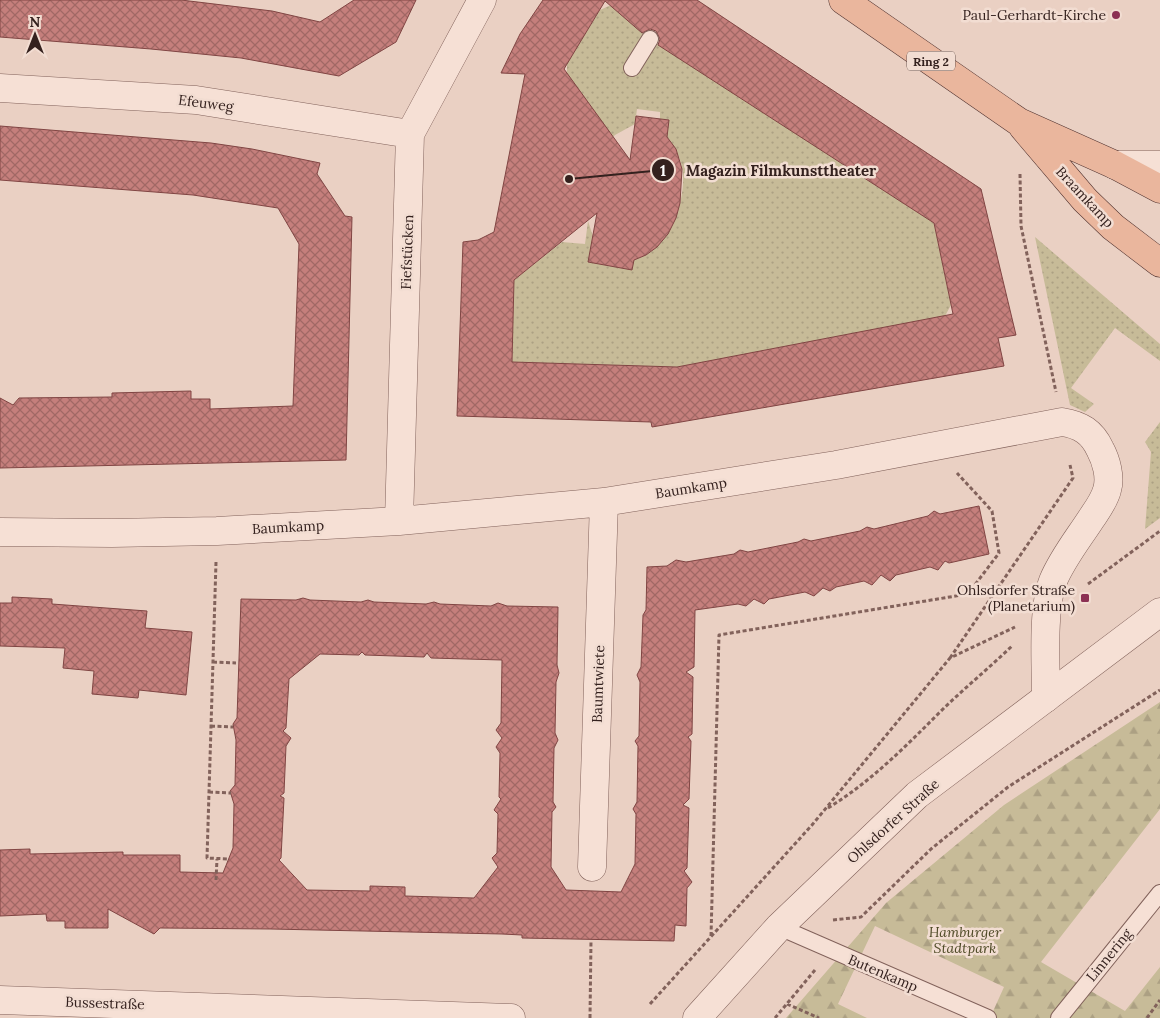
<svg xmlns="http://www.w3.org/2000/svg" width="1160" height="1018" viewBox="0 0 1160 1018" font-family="Lora,serif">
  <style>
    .grass { fill: url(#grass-dots) }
    .forest { fill: url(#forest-firs) }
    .building { fill: url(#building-cross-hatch); stroke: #804543; fill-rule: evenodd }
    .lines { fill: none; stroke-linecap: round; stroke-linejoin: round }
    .service-casing { stroke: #82625b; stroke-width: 18 }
    .minor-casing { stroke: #82625b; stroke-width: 29 }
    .tertiary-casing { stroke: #82625b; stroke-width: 29 }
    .primary-casing { stroke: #50322f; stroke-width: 29 }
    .path { stroke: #82625b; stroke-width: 3; stroke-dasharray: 4 2.5; stroke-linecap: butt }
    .service { stroke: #f6e0d5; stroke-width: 16 }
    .minor { stroke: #f6e0d5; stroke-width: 28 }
    .tertiary { stroke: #f6e0d5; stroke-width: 28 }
    .primary { stroke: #eab69d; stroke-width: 28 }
    .poi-dot { fill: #8c3053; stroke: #f2ddd2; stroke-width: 2 }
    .labels { text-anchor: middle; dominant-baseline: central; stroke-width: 5; stroke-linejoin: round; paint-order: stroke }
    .shield { fill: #f2ddd2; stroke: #6d5954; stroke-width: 1 }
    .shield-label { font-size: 12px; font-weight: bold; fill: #34211e }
    .poi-label { font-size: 14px; fill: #34211e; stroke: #f2ddd2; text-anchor: end }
    .street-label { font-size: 14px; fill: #34211e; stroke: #f2ddd2 }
    .park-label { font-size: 14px; font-style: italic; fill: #4e4a26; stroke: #f2ddd2 }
    .leader { fill: none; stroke: #34211e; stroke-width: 2 }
    .callout-dot { fill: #34211e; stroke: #f2ddd2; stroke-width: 2 }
    .mark-label { font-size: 15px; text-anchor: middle; font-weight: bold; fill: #fff }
    .callout-label { font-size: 15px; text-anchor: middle; font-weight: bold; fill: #34211e; stroke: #f2ddd2; stroke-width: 5; stroke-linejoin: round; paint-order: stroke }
  </style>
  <defs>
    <pattern id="grass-dots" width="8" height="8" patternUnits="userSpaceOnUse" patternTransform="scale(1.25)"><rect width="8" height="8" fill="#c7bb98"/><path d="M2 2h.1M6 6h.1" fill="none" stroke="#aca083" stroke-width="1.8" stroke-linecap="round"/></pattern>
    <pattern id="forest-firs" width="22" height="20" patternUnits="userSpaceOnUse" patternTransform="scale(1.25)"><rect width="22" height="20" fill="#c7bb98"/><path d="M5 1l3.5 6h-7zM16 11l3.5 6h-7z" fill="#aca083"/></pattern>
    <pattern id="building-cross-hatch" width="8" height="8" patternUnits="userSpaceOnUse" patternTransform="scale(1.25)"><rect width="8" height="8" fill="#c57f7c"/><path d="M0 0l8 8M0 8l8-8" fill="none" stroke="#a16865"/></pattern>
  </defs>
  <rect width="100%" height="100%" fill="#ead0c3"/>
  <path class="grass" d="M 611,5 L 650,39 L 934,223 L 951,305 L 945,316 L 677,367 L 512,362 L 514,280 L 562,242 L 585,244 L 588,221 L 598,252 C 607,254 627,261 635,259 C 669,252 688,198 682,167 C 679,155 674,146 667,137 L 669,120 L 660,119 L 660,112 L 637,109 L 635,124 L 615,135 L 606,144 L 567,74 L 567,63 L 600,10 Z
    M 1035,237 L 1160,344 L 1160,361 L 1115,328 L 1071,388 L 1094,404 L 1085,412 L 1070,405 Z
    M 1160,422 L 1160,518 L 1145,529 L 1151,452 L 1145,442 Z"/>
  <path class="forest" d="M 1160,702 L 1160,809 L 1041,962 L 1125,1011 L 1160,967 L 1160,1018 L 990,1018 L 1004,987 L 875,926 L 838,1004 L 867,1018 L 786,1018 L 886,903 L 1004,805 Z"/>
  <path class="building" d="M 0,0 L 181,0 L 272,11 L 320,22 L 354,0 L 416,0 L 396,42 L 339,76 L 241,58 L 151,49 L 0,37 Z
    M 543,0 L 697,0 L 981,189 L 1016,335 L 998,338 L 1004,366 L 652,427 L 651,422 L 457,416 L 463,242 L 478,240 L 494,232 L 525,74 L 501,73 L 520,34 ZM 605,1 L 642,33 L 650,29 L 656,31 L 660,39 L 658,45 L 934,223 L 953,314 L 677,367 L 512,362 L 514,280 L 597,213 L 588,262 L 632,270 L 634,260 L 646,255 L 657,247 L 668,234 L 676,218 L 680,203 L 682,169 L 676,149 L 667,137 L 669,120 L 636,116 L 630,160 L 564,69 Z
    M 0,126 L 211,143 L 252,149 L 320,163 L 317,174 L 345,216 L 352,217 L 346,460 L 0,468 L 0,398 L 13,405 L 19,398 L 112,397 L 112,393 L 191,391 L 191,399 L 210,399 L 210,409 L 293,406 L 299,244 L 278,208 L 193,195 L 0,180 Z
    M 979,506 L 989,554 L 949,563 L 945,561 L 938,570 L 930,567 L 896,575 L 890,581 L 881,575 L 872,585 L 864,581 L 836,587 L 830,591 L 823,588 L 814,596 L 805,592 L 769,599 L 764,604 L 754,599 L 746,606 L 738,604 L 695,610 L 694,667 L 686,672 L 693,677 L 692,734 L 688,737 L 691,741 L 689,799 L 683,805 L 689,808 L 687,868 L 684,871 L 692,882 L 687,888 L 686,926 L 675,925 L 674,941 L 522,938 L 522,935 L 502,934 L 271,929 L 160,928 L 154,934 L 108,909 L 108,928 L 65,928 L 65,921 L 47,921 L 46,914 L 0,916 L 0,850 L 30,849 L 30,854 L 123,852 L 123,855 L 180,855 L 180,872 L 223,873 L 233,848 L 234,804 L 230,791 L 235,785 L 236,740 L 233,724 L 237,718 L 241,599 L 296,600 L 303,598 L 310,600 L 361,602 L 368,600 L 374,602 L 426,604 L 434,602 L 440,604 L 491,606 L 498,603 L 507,606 L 558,607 L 557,665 L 559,673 L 556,682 L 555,733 L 558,740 L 554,748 L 553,802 L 556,807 L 552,812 L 551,867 L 566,890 L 621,892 L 635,864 L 636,814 L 633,809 L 637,802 L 638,746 L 635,741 L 639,736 L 640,682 L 637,675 L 641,667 L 643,615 L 646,610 L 647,567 L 667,566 L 676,560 L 686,562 L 734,554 L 740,550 L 748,552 L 798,542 L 804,539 L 811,541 L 860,531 L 867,527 L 874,529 L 928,516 L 934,511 L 940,514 ZM 362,652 L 365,655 L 424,657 L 427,653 L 431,658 L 502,660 L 501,723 L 496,730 L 502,738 L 496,747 L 500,753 L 499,797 L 501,799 L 494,810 L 498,814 L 497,853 L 492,858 L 498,867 L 474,898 L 405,896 L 405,887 L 370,886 L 370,891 L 307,890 L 279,860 L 281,858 L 284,798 L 280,796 L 284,793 L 286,746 L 291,738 L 283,731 L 286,728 L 289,679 L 320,654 L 359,655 Z
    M 12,597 L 52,599 L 52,604 L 147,611 L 145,628 L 192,632 L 186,695 L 139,690 L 138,698 L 92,694 L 94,671 L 63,668 L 65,648 L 0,646 L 0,603 L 12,603 Z"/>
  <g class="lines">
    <g class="service-casing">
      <path id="service" d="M 632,68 L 650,39
        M 779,927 L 988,1018
        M 1059,1018 L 1160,893"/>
    </g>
    <g class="minor-casing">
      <path id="minor" d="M 0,88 L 196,100 L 410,134
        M 1115,165 L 1160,165
        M 399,521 L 410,134 L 482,0
        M 0,532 L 112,533 L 217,531 L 399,521 L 604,502 L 836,465 L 1062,422 C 1081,425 1092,432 1100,449 C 1106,460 1111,477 1107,490 C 1104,501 1097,510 1091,519 C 1078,539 1062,559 1053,581 C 1042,609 1046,666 1046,698
        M 592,867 L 604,502
        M 0,1000 L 511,1018"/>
    </g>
    <g class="tertiary-casing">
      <path id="tertiary" d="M 697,1018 L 779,927 L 917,795 L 1160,612"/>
    </g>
    <g class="primary-casing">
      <path id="primary" d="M 843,0 L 1019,122 L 1115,165 L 1160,189
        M 1023,127 L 1085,200 L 1113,227 L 1160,263"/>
    </g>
    <path class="path" d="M 1020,174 L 1021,226 L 1056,392
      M 216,562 L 207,858 L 229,859
      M 1088,584 L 1160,531
      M 950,658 L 1073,478 L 1070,465
      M 213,662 L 236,663
      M 211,726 L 233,727
      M 209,792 L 231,793
      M 828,808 C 872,781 907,745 944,708 C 966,687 990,667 1012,646
      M 216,880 L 217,859
      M 833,920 L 861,917 L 931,849 L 1008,787 L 1160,690
      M 711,936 L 719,635 L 968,594 L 999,553 L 992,511 L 957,473
      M 650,1004 L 812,825 L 950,658 L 1015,627
      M 787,1004 L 819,1018
      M 590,1018 L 591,940
      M 775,1018 L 815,970
      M 1147,1018 L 1160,1000"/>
    <use href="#service" class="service"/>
    <use href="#minor" class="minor"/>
    <use href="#tertiary" class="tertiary"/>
    <use href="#primary" class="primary"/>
  </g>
  <g class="poi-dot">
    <circle cx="1116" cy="15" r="5"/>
    <rect x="1080" y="593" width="10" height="10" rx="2.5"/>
  </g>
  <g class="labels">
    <rect class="shield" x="907" y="51.5" width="48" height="19" rx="4"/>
    <g class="shield-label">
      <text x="931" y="61">Ring 2</text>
    </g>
    <g class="poi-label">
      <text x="1106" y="15">Paul-Gerhardt-Kirche</text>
      <text x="1075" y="590">Ohlsdorfer Straße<tspan x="1075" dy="16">(Planetarium)</tspan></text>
    </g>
    <g class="street-label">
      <text transform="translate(206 103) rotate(7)">Efeuweg</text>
      <text transform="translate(1085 197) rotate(47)">Braamkamp</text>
      <text transform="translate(407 252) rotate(-88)">Fiefstücken</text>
      <text transform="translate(691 488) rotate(-9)">Baumkamp</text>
      <text transform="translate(288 527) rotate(-3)">Baumkamp</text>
      <text transform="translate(598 684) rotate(-88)">Baumtwiete</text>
      <text transform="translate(893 821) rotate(-42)">Ohlsdorfer Straße</text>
      <text transform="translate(1109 955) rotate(-51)">Linnering</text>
      <text transform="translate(883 973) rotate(23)">Butenkamp</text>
      <text transform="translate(105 1003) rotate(2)">Bussestraße</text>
    </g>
    <g class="park-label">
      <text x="965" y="932">Hamburger<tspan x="965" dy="16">Stadtpark</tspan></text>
    </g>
  </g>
  <path class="leader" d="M569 179L663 170"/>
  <g class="callout-dot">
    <circle cx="569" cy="179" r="5"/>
    <circle cx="663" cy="170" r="12"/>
  </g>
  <g class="mark-label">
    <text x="663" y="176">1</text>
  </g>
  <g class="callout-label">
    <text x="781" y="176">Magazin Filmkunsttheater</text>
  </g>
  <g transform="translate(35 35)" stroke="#f2ddd2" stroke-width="4" paint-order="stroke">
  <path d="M0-4L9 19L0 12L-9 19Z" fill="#34211e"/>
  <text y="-8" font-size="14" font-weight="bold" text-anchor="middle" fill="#34211e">N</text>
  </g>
</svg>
